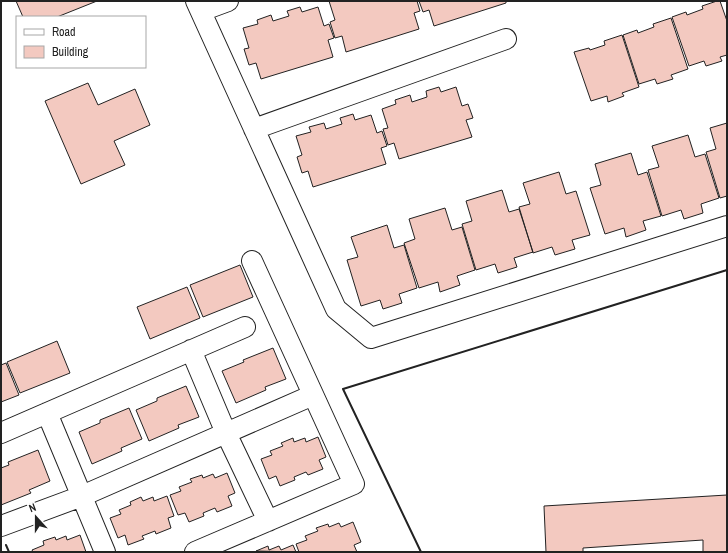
<svg xmlns="http://www.w3.org/2000/svg" width="728" height="553" viewBox="0 0 728 553" font-family="'Archivo Narrow',sans-serif">
  <style>
    .building { fill: #f3c9c0; stroke: #222 }
    .lines { fill: none; stroke-linecap: round; stroke-linejoin: round }
    .street-casing { stroke: #222; stroke-width: 22 }
    .street { stroke: #fff; stroke-width: 20 }
    .wall { stroke: #222; stroke-width: 2 }
  </style>
  <rect width="100%" height="100%" fill="#fff"/>
  <path class="building" d="M 16,1 L 97,1 L 57,17 L 23,17 Z
    M 329,1 L 417,1 L 420,11 L 414,13 L 419,29 L 346,52 L 342,36 L 335,38 L 330,22 L 335,20 Z
    M 419,1 L 506,1 L 506,3 L 434,26 L 429,10 L 423,12 Z
    M 717,1 L 720,1 L 727,21 L 727,55 L 720,57 L 722,61 L 706,66 L 704,61 L 689,66 L 672,17 L 686,12 L 687,15 L 703,9 L 702,6 Z
    M 300,7 L 302,12 L 318,7 L 324,26 L 329,24 L 334,38 L 328,40 L 333,57 L 261,79 L 256,63 L 249,65 L 244,49 L 249,48 L 243,28 L 258,24 L 257,20 L 271,15 L 273,21 L 289,16 L 287,11 Z
    M 671,18 L 688,69 L 671,75 L 673,79 L 657,84 L 655,79 L 639,84 L 623,35 L 637,30 L 638,33 L 654,27 L 653,24 Z
    M 622,35 L 639,87 L 622,93 L 624,96 L 608,102 L 607,96 L 591,101 L 574,52 L 589,48 L 590,50 L 605,45 L 604,41 Z
    M 88,83 L 98,105 L 135,89 L 150,125 L 114,141 L 125,165 L 81,184 L 45,101 Z
    M 439,87 L 441,92 L 456,87 L 462,106 L 468,104 L 473,118 L 466,120 L 472,137 L 399,159 L 394,143 L 388,145 L 383,129 L 388,128 L 382,109 L 396,104 L 395,100 L 410,95 L 412,102 L 427,97 L 426,91 Z
    M 353,114 L 355,120 L 371,115 L 377,133 L 382,131 L 387,146 L 381,148 L 386,164 L 313,187 L 308,171 L 302,173 L 297,157 L 302,155 L 296,136 L 311,132 L 309,127 L 324,123 L 326,129 L 342,124 L 340,118 Z
    M 727,123 L 727,196 L 720,198 L 706,152 L 716,149 L 710,128 Z
    M 688,135 L 695,157 L 705,154 L 719,198 L 701,204 L 703,213 L 684,219 L 681,210 L 662,216 L 648,170 L 659,167 L 652,146 Z
    M 631,153 L 638,175 L 647,172 L 661,216 L 643,221 L 646,230 L 626,237 L 624,228 L 605,234 L 590,188 L 601,185 L 595,164 Z
    M 559,172 L 566,194 L 576,191 L 590,235 L 572,240 L 575,249 L 555,255 L 552,247 L 533,253 L 519,207 L 530,204 L 523,183 Z
    M 502,190 L 509,212 L 519,209 L 533,252 L 514,258 L 517,267 L 498,273 L 495,264 L 476,270 L 462,224 L 472,221 L 466,201 Z
    M 445,208 L 452,230 L 462,227 L 475,270 L 457,276 L 460,285 L 440,292 L 438,282 L 419,288 L 404,243 L 415,239 L 409,219 Z
    M 387,225 L 394,248 L 404,245 L 417,288 L 399,294 L 402,303 L 383,309 L 380,300 L 361,306 L 347,260 L 358,257 L 351,237 Z
    M 240,265 L 253,297 L 203,317 L 190,285 Z
    M 187,287 L 200,318 L 150,339 L 137,307 Z
    M 57,341 L 70,373 L 20,393 L 7,362 Z
    M 273,348 L 286,379 L 265,387 L 266,390 L 236,403 L 222,371 L 244,362 L 243,360 Z
    M 6,363 L 19,395 L 1,402 L 1,365 Z
    M 186,386 L 199,417 L 178,425 L 179,428 L 149,441 L 136,410 L 157,401 L 157,398 Z
    M 129,408 L 142,439 L 121,448 L 122,451 L 92,464 L 79,432 L 100,423 L 100,420 Z
    M 318,437 L 326,457 L 319,460 L 323,469 L 308,475 L 306,472 L 294,477 L 295,480 L 280,486 L 276,476 L 269,479 L 261,459 L 272,455 L 270,451 L 283,446 L 281,443 L 293,438 L 294,442 L 305,438 L 306,442 Z
    M 38,450 L 50,481 L 29,490 L 31,493 L 1,505 L 1,468 L 9,465 L 8,462 Z
    M 227,473 L 235,493 L 228,496 L 232,506 L 217,512 L 215,508 L 203,513 L 204,516 L 189,522 L 185,513 L 178,515 L 170,495 L 181,491 L 179,487 L 192,482 L 190,479 L 202,475 L 203,478 L 213,474 L 215,478 Z
    M 727,495 L 727,552 L 703,552 L 703,540 L 583,548 L 583,552 L 546,552 L 544,506 Z
    M 167,496 L 174,516 L 168,518 L 171,528 L 156,534 L 155,531 L 142,536 L 144,539 L 128,545 L 125,535 L 118,538 L 110,518 L 121,514 L 119,510 L 131,505 L 130,502 L 141,497 L 143,501 L 153,497 L 154,501 Z
    M 353,522 L 361,542 L 354,545 L 357,552 L 299,552 L 296,544 L 307,540 L 305,536 L 318,531 L 316,528 L 328,524 L 329,527 L 339,523 L 341,527 Z
    M 80,535 L 86,552 L 33,552 L 32,550 L 44,545 L 43,541 L 55,537 L 56,540 L 66,536 L 67,540 Z
    M 293,545 L 296,552 L 256,551 L 268,546 L 269,550 L 279,546 L 281,550 Z"/>
  <g class="lines">
    <g class="street-casing">
      <path id="street" d="M 196,1 L 336,309 L 371,338 L 727,226
        M 201,11 L 228,1
        M 254,129 L 506,39
        M 191,350 L 226,433 L 268,521
        M 47,413 L 105,552
        M 1,433 L 245,327
        M 1,526 L 82,496 L 313,395
        M 195,552 L 354,484 L 252,261"/>
    </g>
    <use href="#street" class="street"/>
    <path class="wall" d="M 6,545 L 9,552
      M 421,552 L 343,389 L 727,270"/>
  </g>
  <rect width="728" height="553" fill="none" stroke="#222222" stroke-width="4"/>
  <rect x="16" y="16" width="130" height="52" fill="#ffffff" stroke="#a7a7a7"/>
  <rect x="24" y="29" width="20" height="6" fill="#ffffff" stroke="#a7a7a7"/>
  <text x="52" y="36" font-size="12" fill="#222222">Road</text>
  <rect x="24" y="46" width="20" height="12" fill="#f3c9c0" stroke="#a7a7a7"/>
  <text x="52" y="56" font-size="12" fill="#222222">Building</text>
  <g transform="translate(36 517) rotate(339)" stroke="#ffffff" stroke-width="3" paint-order="stroke">
  <path d="M0-3L7 15L0 10L-7 15Z" fill="#222222"/>
  <text y="-6" font-size="11" font-weight="bold" text-anchor="middle" fill="#222222">N</text>
  </g>
</svg>
